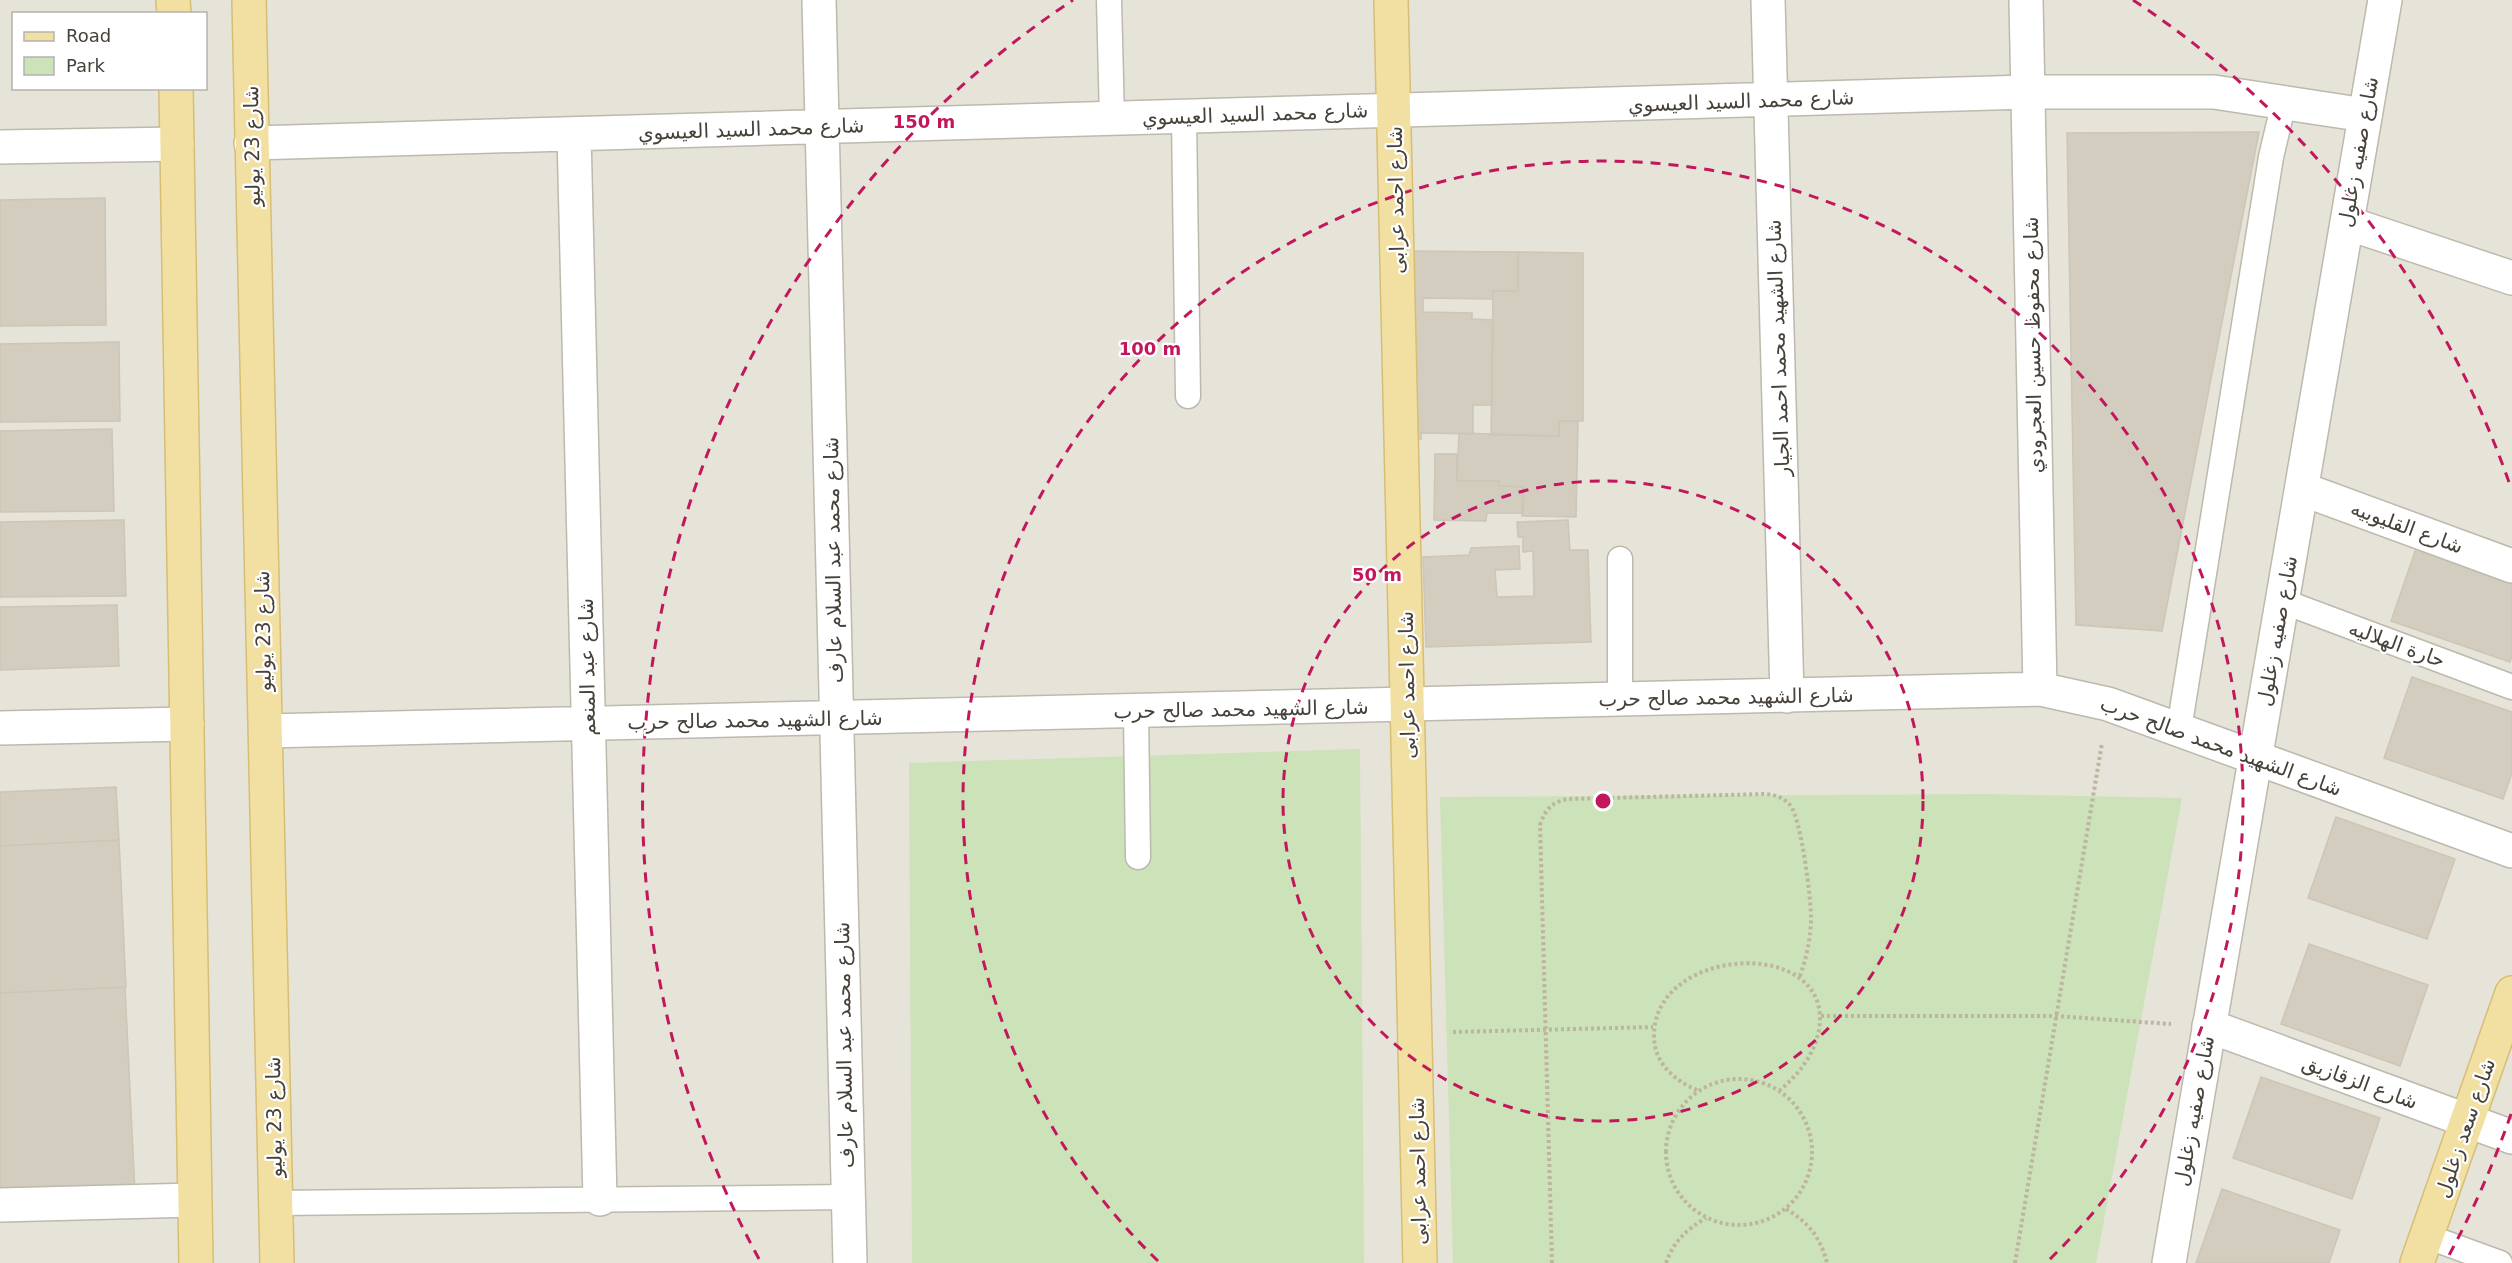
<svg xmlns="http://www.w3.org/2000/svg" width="2512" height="1263" viewBox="0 0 2512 1263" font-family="'DejaVu Sans','Noto Naskh Arabic',sans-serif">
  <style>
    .residential { fill: #e6e3d8; fill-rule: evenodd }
    .green { fill: #cce2b8 }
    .building { fill: #d3cdc0; stroke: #cdc5b5; stroke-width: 1.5 }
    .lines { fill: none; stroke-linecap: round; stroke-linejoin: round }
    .service-casing { stroke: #bdb9ad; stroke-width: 27 }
    .minor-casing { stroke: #bdb9ad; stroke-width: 36 }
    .tertiary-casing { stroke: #bdb9ad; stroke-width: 36 }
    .primary-casing { stroke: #d6be75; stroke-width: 36 }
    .path { stroke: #bdb5a0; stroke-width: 4; stroke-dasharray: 3 3; stroke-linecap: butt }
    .service { stroke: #fff; stroke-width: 24 }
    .minor { stroke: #fff; stroke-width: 33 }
    .tertiary { stroke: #fff; stroke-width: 33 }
    .primary { stroke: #f2e0a3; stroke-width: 33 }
    .ring { fill: none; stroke: #c2185b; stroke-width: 3; stroke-dasharray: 10 8 }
    .labels { text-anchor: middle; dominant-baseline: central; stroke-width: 4.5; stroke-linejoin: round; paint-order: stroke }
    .street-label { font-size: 20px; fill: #464139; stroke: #fff }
    .centre { fill: #c2185b; stroke: #fff; stroke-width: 3 }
    .ring-label { font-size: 18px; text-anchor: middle; font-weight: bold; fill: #c2185b; stroke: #fff; stroke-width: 4.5; stroke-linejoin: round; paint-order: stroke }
  </style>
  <rect width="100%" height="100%" fill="#f3f1ea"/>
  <path class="residential" d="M 0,0 L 2512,0 L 2512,1263 L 0,1263 ZM 14,14 L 206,14 L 206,88 L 14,88 Z"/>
  <path class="green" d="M 1360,749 L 1364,1263 L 912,1263 L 909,763 Z
    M 1984,794 L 2182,798 L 2096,1263 L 1453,1263 L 1440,797 Z"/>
  <path class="building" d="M 2259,132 L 2162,631 L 2076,625 L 2067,133 Z
    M 105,198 L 106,325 L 0,326 L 0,200 Z
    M 1407,251 L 1518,252 L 1518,291 L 1493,291 L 1493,299 L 1423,298 L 1423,312 L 1472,313 L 1472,319 L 1493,320 L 1492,405 L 1473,405 L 1473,434 L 1421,433 L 1421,439 L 1406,439 Z
    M 1518,252 L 1583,253 L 1583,421 L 1559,421 L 1559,436 L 1491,435 L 1493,291 L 1518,291 Z
    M 119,342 L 120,421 L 0,422 L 0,344 Z
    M 1559,421 L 1578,421 L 1576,517 L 1522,516 L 1523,487 L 1499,486 L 1499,481 L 1457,481 L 1459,433 L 1559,436 Z
    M 112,429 L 114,511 L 0,512 L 0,431 Z
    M 1435,454 L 1457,454 L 1457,481 L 1499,481 L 1499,486 L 1523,487 L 1523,513 L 1487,513 L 1486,521 L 1434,520 Z
    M 124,520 L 126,596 L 0,597 L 0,522 Z
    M 1568,520 L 1570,550 L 1588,550 L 1591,642 L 1426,647 L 1423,557 L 1469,555 L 1471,548 L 1519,546 L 1520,569 L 1495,570 L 1497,597 L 1534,596 L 1533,551 L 1523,552 L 1523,537 L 1518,537 L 1517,522 Z
    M 2419,540 L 2512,573 L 2512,656 L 2510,662 L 2391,621 Z
    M 117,605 L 119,666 L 0,670 L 0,607 Z
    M 2412,677 L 2512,712 L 2512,773 L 2503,799 L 2384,758 Z
    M 116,787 L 119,840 L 0,846 L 0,792 Z
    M 2336,817 L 2455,859 L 2427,939 L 2308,898 Z
    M 119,840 L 126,987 L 0,993 L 0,846 Z
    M 2309,944 L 2428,985 L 2400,1066 L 2281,1024 Z
    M 125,987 L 135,1193 L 0,1200 L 0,993 Z
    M 2261,1077 L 2380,1118 L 2352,1199 L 2233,1158 Z
    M 2222,1189 L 2340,1230 L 2329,1263 L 2196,1263 Z"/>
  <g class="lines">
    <g class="service-casing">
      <path id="service" d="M 1109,0 L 1112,119
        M 1184,116 L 1188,396
        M 1620,559 L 1620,700
        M 2282,601 L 2512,687
        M 1136,712 L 1138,857
        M 2179,729 L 2271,157 L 2284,102
        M 276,1203 L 848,1197
        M 2426,1236 L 2500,1263"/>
    </g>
    <g class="minor-casing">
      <path id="minor" d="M 819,0 L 850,1263
        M 1768,0 L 1787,696
        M 2026,0 L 2040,689
        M 574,134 L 600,1199
        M 251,143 L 2027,92 L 2214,92 L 2365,115
        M 0,147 L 177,144
        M 2347,223 L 2512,278
        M 2302,489 L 2512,566
        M 0,728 L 187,724
        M 266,731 L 2040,689 L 2108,704 L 2512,851
        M 2209,1026 L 2512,1137
        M 0,1205 L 194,1200"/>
    </g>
    <g class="tertiary-casing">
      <path id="tertiary" d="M 2169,1263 L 2385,0"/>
    </g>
    <g class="primary-casing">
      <path id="primary" d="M 173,0 L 174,14
        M 249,0 L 277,1263
        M 1391,0 L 1420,1263
        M 176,88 L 196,1263
        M 2417,1263 L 2512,993"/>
    </g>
    <path class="path" d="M 1821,1016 L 2056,1016 L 2171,1024
      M 1453,1032 L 1653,1027
      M1666 1152a73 73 0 1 1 146 0a73 73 0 1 1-146 0Z
      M 1697,1090 C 1675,1081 1654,1063 1654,1037 C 1652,945 1835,935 1819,1030 C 1814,1055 1799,1074 1780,1090
      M 1786,1209 C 1808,1222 1821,1238 1827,1263
      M 1552,1263 L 1540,825 C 1545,810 1551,803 1567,799 L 1766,794 C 1775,795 1783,797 1790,805 C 1801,817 1812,903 1811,922 C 1810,941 1806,959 1800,976
      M 1666,1263 C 1674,1241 1686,1230 1706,1218
      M 2015,1263 L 2102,743"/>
    <use href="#service" class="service"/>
    <use href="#minor" class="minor"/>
    <use href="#tertiary" class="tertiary"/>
    <use href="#primary" class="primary"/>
  </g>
  <g class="ring">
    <circle cx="1603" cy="801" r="320"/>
    <path d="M1158 1261A640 640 0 1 1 2048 1261"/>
    <path d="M2511 1114A960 960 0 0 1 2447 1259M759 1259A960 960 0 0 1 1073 0M2133 0A960 960 0 0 1 2511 488"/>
  </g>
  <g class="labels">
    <g class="street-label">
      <text transform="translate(1741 101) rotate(-2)">شارع محمد السيد العيسوي</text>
      <text transform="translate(1255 114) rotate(-2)">شارع محمد السيد العيسوي</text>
      <text transform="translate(751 129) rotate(-2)">شارع محمد السيد العيسوي</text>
      <text transform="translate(252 146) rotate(-91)">شارع 23 يوليو</text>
      <text transform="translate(2358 152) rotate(-80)">شارع صفيه زغلول</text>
      <text transform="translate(1396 200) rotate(-91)">شارع احمد عرابى</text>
      <text transform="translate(2033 345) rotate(-91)">شارع محفوظ حسين العجرودي</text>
      <text transform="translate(1778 348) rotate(-92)">شارع الشهيد محمد احمد الجيار</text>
      <text transform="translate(2407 527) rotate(20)">شارع القليوبيه</text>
      <text transform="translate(833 560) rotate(-91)">شارع محمد عبد السلام عارف</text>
      <text transform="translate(263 631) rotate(-91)">شارع 23 يوليو</text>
      <text transform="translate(2277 631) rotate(-80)">شارع صفيه زغلول</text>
      <text transform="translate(2397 644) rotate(20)">حارة الهلاليه</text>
      <text transform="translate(587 667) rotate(-91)">شارع عبد المنعم</text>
      <text transform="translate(1407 685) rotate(-91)">شارع احمد عرابى</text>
      <text transform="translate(1726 697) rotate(-1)">شارع الشهيد محمد صالح حرب</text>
      <text transform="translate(1241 709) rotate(-1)">شارع الشهيد محمد صالح حرب</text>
      <text transform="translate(755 720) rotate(-1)">شارع الشهيد محمد صالح حرب</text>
      <text transform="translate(2221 746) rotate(20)">شارع الشهيد محمد صالح حرب</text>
      <text transform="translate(844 1045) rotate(-91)">شارع محمد عبد السلام عارف</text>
      <text transform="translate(2360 1082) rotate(20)">شارع الزقازيق</text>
      <text transform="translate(2194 1111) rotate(-80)">شارع صفيه زغلول</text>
      <text transform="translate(274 1117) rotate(-91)">شارع 23 يوليو</text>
      <text transform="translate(2465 1128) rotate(-71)">شارع سعد زغلول</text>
      <text transform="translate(1418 1171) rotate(-91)">شارع احمد عرابى</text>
    </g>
  </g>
  <circle cx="1603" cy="801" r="9" class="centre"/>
  <g class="ring-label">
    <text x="924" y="128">150 m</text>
    <text x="1150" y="355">100 m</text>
    <text x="1377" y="581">50 m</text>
  </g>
  <rect x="12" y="12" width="195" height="78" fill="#ffffff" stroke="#b5b3b0" stroke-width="1.5"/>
  <rect x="24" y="32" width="30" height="9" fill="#f2e0a3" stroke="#b5b3b0" stroke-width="1.5"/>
  <text x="66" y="42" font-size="18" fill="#464139">Road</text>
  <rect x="24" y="57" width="30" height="18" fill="#cce2b8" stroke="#b5b3b0" stroke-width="1.5"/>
  <text x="66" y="72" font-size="18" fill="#464139">Park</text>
</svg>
